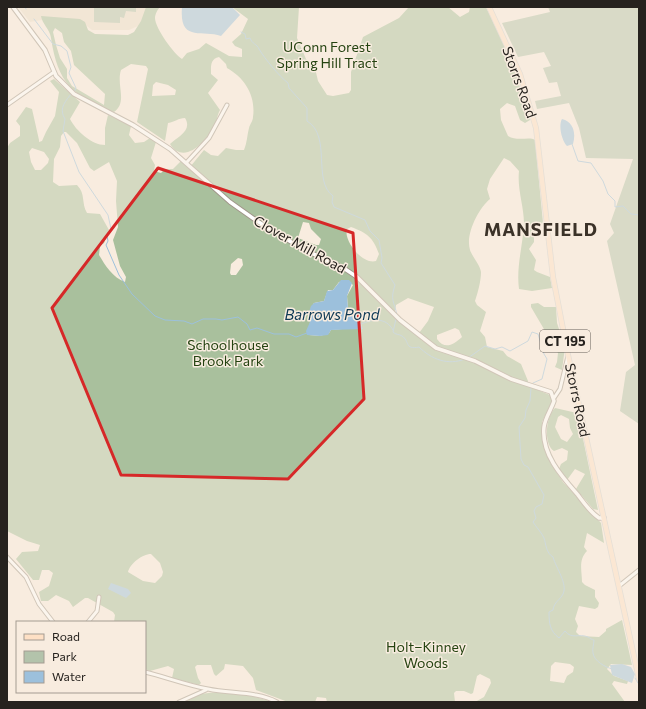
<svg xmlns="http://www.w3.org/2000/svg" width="646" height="709" viewBox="0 0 646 709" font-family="Commissioner,sans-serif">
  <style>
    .education { fill: #ecdecb }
    .green { fill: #b3c3ab }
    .forest { fill: #a9c09d; fill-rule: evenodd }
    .water { fill: #9cc0dc }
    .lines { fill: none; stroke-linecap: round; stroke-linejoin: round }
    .stream { stroke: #9cc0dc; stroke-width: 1 }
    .minor-casing { stroke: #a1968a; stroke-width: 5 }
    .tertiary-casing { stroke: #a1968a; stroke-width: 5.5 }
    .primary-casing { stroke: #cfcece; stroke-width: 6 }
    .minor { stroke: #fff; stroke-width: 3 }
    .tertiary { stroke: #fff; stroke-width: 3.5 }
    .primary { stroke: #fee0c5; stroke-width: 4.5 }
    .marked { fill: none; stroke: #d62828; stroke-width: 3; stroke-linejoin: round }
    .labels { text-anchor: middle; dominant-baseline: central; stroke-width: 3; stroke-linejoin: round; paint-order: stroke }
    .shield { fill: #f8ecdf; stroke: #655f58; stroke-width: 1 }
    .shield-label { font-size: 13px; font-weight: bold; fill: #26221e }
    .park-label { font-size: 14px; fill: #254311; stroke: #f8ecdf }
    .street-label { font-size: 14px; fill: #26221e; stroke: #f8ecdf }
    .water-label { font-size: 15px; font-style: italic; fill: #0e3955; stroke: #f8ecdf }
    .district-label { font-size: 18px; font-weight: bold; letter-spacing: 1px; fill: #3b3228; stroke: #f8ecdf }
  </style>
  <rect width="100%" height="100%" fill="#f8ecdf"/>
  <path class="education" d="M 18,7 L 146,7 L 144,17 L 138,26 L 129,30 L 92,30 L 83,23 L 42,20 L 30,22 Z"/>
  <path class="green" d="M 94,7 L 136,7 L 136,12 L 126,11 L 124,18 L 120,17 L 120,23 L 94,22 Z
    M 548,7 L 639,7 L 639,424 L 620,411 L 626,372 L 635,365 L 607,241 L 614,233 L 610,224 L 633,159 L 586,158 L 579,128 L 569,103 L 537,109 L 535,101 L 561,96 L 557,82 L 549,83 L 543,68 L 551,66 L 544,52 L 518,57 L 502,23 L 550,12 Z"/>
  <path class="forest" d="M 146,7 L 160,7 C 158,9 155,14 155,18 C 155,28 174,54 182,59 L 187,53 L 199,49 L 206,43 L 229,56 L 242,57 L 242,49 L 235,46 L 232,42 L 241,34 L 248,19 L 232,7 L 299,7 L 297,38 L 306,59 L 315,68 L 318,81 L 327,95 L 333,96 L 349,93 L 351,90 L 351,72 L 363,37 L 399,18 L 409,7 L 448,7 L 460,17 L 469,12 L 470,7 L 486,7 L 510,58 L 529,114 L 530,120 L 525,123 L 520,120 L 515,106 L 507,103 L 500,109 L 501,120 L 508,136 C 518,142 529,136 535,140 L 543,223 L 534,228 L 534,242 L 529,249 L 536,260 L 534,270 L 537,272 L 550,277 L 552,288 L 532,291 L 519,289 C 516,267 523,245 524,223 C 524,206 517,189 519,171 L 510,161 L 504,158 L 490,179 L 487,189 L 490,199 C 479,208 465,234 470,250 C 472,256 480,265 481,272 C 481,281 478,292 475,301 L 477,305 L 486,312 L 480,331 L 485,337 L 487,347 L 503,351 L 507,356 L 521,364 L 528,381 L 528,386 L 550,395 L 552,402 L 542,422 L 545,447 L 551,464 L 563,482 L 601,523 L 604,543 L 587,533 L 584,547 L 587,551 C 578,560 582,571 582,582 L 585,585 L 595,590 L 595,597 L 599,603 L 598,607 L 595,609 L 579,606 L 575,619 L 578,626 L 576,632 L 580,636 L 599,637 L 606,631 L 606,629 L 622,620 L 632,665 L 611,664 L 607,669 L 614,676 L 628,681 L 627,684 L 614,681 L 612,684 L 625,702 L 475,702 L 484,697 L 491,683 L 490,679 L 480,674 L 477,676 L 473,693 L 471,694 L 464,691 L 456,691 L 454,693 L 455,702 L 327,702 L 326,698 L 317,697 L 315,702 L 288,702 L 256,690 L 253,678 L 243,666 L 225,664 L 224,669 L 216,676 L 214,674 L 211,665 L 197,665 L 195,667 L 198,678 L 201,683 L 199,685 L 172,678 L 174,669 L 168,666 L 150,671 L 145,669 L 145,622 L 114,622 L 115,615 L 113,612 L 88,598 L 85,598 L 73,607 L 69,601 L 56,595 L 48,601 L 41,601 L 39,592 L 49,586 L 53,573 L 49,570 L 42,570 L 39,580 L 33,580 L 16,559 L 22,552 L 38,551 L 40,545 L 27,541 L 7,531 L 7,148 L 10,143 L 20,136 L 20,126 L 16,121 L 26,107 L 32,109 L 39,140 L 39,142 L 42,141 L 46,132 L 55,116 L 59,92 L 50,81 L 54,79 L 80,102 L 70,119 C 76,131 92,145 105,145 L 105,128 L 108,115 L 131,126 L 129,135 L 135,143 L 144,142 L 150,138 L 156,142 L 151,158 L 155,165 L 154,171 L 161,173 L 165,169 L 173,169 L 181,161 L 190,167 L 204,150 L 211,155 L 218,156 L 226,148 L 236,150 L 244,150 C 247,143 247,136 249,128 C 250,124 253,121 253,117 C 256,96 245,78 227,68 L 226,64 L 219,57 C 210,59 211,66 211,74 L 218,80 L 208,93 L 220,110 C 217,115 217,121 215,125 C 207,141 184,166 170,144 C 177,137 193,131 185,118 C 178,118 175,122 168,123 L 165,141 L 137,122 L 148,69 L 146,66 L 131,64 L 121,70 C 116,85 128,102 114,112 C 72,95 58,84 51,38 C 50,29 42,24 41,16 L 80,19 L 85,22 L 88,30 L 95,34 L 128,35 L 134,32 L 141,21 ZM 55,28 L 62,33 L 64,42 L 71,51 L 74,65 L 105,94 L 104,105 L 72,86 L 67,78 L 67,69 L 60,58 L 56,45 L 53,32 ZM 156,82 L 168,85 L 176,90 L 175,95 L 152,96 L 153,85 ZM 64,132 L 66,132 L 77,143 L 90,168 L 94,171 L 109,162 L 117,181 L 116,201 L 118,227 L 113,240 L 120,266 L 126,277 L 125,282 C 113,278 105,265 99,255 L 100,246 L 104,243 L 109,230 L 100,214 L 87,213 C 81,203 86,194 77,185 L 59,186 L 53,182 L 54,159 L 60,147 L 61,136 ZM 32,148 L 44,152 L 49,159 L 48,163 L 41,170 L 35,170 L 31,162 L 29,152 ZM 303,222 L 309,223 L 311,229 L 321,239 L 319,245 L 316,245 L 298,238 ZM 351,227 C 367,233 373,237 379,254 L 376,261 C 362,265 343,240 347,229 ZM 238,258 L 242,259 L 243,265 L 236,275 L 231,275 L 230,273 L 231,264 ZM 347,280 L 353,285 L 347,296 L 348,309 L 356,315 L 357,320 L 361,323 L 362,329 L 353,328 L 331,330 L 329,333 L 320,336 L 309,335 L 310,322 L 308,315 L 314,303 L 324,301 L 328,290 L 333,290 L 339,282 ZM 408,298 L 434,307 L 428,321 L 419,333 L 410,330 L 394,317 L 396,305 ZM 455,328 L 459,330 L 462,337 C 453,345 445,350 437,339 L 437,335 ZM 151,554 L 160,563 L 163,572 L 162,576 L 155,583 L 143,581 L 128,572 C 130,564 142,554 151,554 ZM 555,662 L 570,664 L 574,667 L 573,672 L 567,676 L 564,683 L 550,681 L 551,666 Z
    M 538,303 L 544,307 L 556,307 L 557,323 L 565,347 L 562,370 L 555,367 L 557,362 L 558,353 L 531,307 L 531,304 Z
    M 555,408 L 577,413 L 578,415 L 598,510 L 593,509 L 576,489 L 585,474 L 575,469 L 567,480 L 559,469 L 561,464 L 567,460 L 568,451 L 562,448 L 554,451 C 543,444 546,416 555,408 ZM 561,415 L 569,419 L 570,428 L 573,434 L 567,442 L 561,439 L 555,427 L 558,417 Z
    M 217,692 L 243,694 L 274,702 L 185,702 L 200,694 Z"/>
  <path class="water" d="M 182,7 L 232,7 L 240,15 L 221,36 C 202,29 179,43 182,7 Z
    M 562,119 C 574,122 576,134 573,144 L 567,146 C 562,141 558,126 562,119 Z
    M 341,280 L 349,280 L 352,283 L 347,296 L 348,309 L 356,314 L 363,329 L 331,330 L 328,335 L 320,336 L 307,335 L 306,331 L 310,322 L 308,315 L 311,306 L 314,303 L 324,301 L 327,291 L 333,290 Z
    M 111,583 L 128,589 L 131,593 L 126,598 L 108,589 Z
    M 622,664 L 631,667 L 635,674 L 632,683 L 612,675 L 610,665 Z"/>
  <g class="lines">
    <path class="stream" d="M 25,7 L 26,9
      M 34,19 L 53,44 L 61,46 L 67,51 L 71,67 L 69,73 L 76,88 L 74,92
      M 241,32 L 245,34 L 246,39 L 250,38 C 252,44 257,44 259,49 C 265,59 279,76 288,83 L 289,88 L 307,108 L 307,121 C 332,136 312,181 333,196 L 332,202 L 334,207 L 365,220 L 370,231 L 379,240 L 382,258 L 381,263 L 395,285 C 390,300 394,301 397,315
      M 71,94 C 64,103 59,109 65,119 L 63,131 L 79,172 L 108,215 L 111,229 L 107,236 L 108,241 L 106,245 L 119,275 L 132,294 L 155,316 L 165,320 L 184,321 L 192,324 L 203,319 L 216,319 L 222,320 L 238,317 L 247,324 L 250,330 L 257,328 L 274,334 L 289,334 L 296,337 L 307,333
      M 572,144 L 578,161 L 591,163 L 603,181 L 608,194 L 615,201 L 615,207 L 623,206 L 631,214 L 639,215
      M 396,319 L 393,332 C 396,335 399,334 402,336 C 410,341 404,350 419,347 C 431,359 448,366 465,359
      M 361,324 C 373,319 386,317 393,330
      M 468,358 L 485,346 L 495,349 L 502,347 L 510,351 L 528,341 L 532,332 L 538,334 L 544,354 L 547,359 L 542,379 L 533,383
      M 531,388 L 530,401 L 526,410 L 525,418 L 519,427 L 521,459 L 524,465 L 528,467 L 544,495 L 542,504 L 536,507 L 534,511 L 536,518 L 533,522 C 536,527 542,533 544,538 C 546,544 546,553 553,557 C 556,568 568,584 563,594 C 560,600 554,602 553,610 L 549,612 C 549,624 550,631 559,638 L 565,631 C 572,640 579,633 588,637 C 590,638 592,640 594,640 C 594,644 592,649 593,653 C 594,661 605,667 612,669
      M 635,678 L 638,683"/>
    <g class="minor-casing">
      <path id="minor" d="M 7,105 L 54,72
        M 187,162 L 209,138 L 227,105
        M 554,398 L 560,389 L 568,356
        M 7,557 L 26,577 L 39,604 L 53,622
        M 619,586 L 639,570
        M 88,622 L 97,611 L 99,597
        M 145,672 C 166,677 186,685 208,689 C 231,694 256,691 277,702
        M 179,702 L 206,690"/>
    </g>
    <g class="tertiary-casing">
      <path id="tertiary" d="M 13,7 L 45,50 L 56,76 L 74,94 L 133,125 L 170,149 L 230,202 L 257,221 L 301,248 L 345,269 L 357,277 L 400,320 L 436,348 L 475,361 L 511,379 L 551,392 L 554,401 C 551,410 545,418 544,427 C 541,454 562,477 578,495 C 584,503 590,512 599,518 L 604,518"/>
    </g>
    <g class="primary-casing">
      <path id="primary" d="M 489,7 L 520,74 L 536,128 L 553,277 L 568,355 L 639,679"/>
    </g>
    <use href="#minor" class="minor"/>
    <use href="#tertiary" class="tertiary"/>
    <use href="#primary" class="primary"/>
  </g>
  <path d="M0 0H646V709H0ZM 158,168 L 353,233 L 364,399 L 288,479 L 121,475 L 52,308 Z" fill="#f8ecdf" fill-opacity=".55" fill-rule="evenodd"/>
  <path class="marked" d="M 158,168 L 353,233 L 364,399 L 288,479 L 121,475 L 52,308 Z"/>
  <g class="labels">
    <rect class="shield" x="540" y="330" width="50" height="22" rx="3"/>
    <g class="shield-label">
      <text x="565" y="341">CT 195</text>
    </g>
    <g class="park-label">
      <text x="327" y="46">UConn Forest<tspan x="327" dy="16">Spring Hill Tract</tspan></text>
      <text x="228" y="344">Schoolhouse<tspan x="228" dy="16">Brook Park</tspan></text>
      <text x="426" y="646">Holt–Kinney<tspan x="426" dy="16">Woods</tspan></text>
    </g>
    <g class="street-label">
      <text transform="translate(520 82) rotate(70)">Storrs Road</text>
      <text transform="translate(300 244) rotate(29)">Clover Mill Road</text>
      <text transform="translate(578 400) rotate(78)">Storrs Road</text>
    </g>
    <g class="water-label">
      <text x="332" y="314">Barrows Pond</text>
    </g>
    <g class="district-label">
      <text x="541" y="229">MANSFIELD</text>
    </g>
  </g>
  <rect width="646" height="709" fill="none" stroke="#26221e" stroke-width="16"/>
  <rect x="16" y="621" width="130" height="72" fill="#f8ecdf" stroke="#a49b92"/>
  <rect x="24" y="634" width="20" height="6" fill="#fee0c5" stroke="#a49b92"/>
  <text x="52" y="641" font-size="12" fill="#26221e">Road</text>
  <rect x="24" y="651" width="20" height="12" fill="#b3c3ab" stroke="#a49b92"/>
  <text x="52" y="661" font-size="12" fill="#26221e">Park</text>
  <rect x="24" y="671" width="20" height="12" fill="#9cc0dc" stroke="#a49b92"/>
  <text x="52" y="681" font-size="12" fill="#26221e">Water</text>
</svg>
